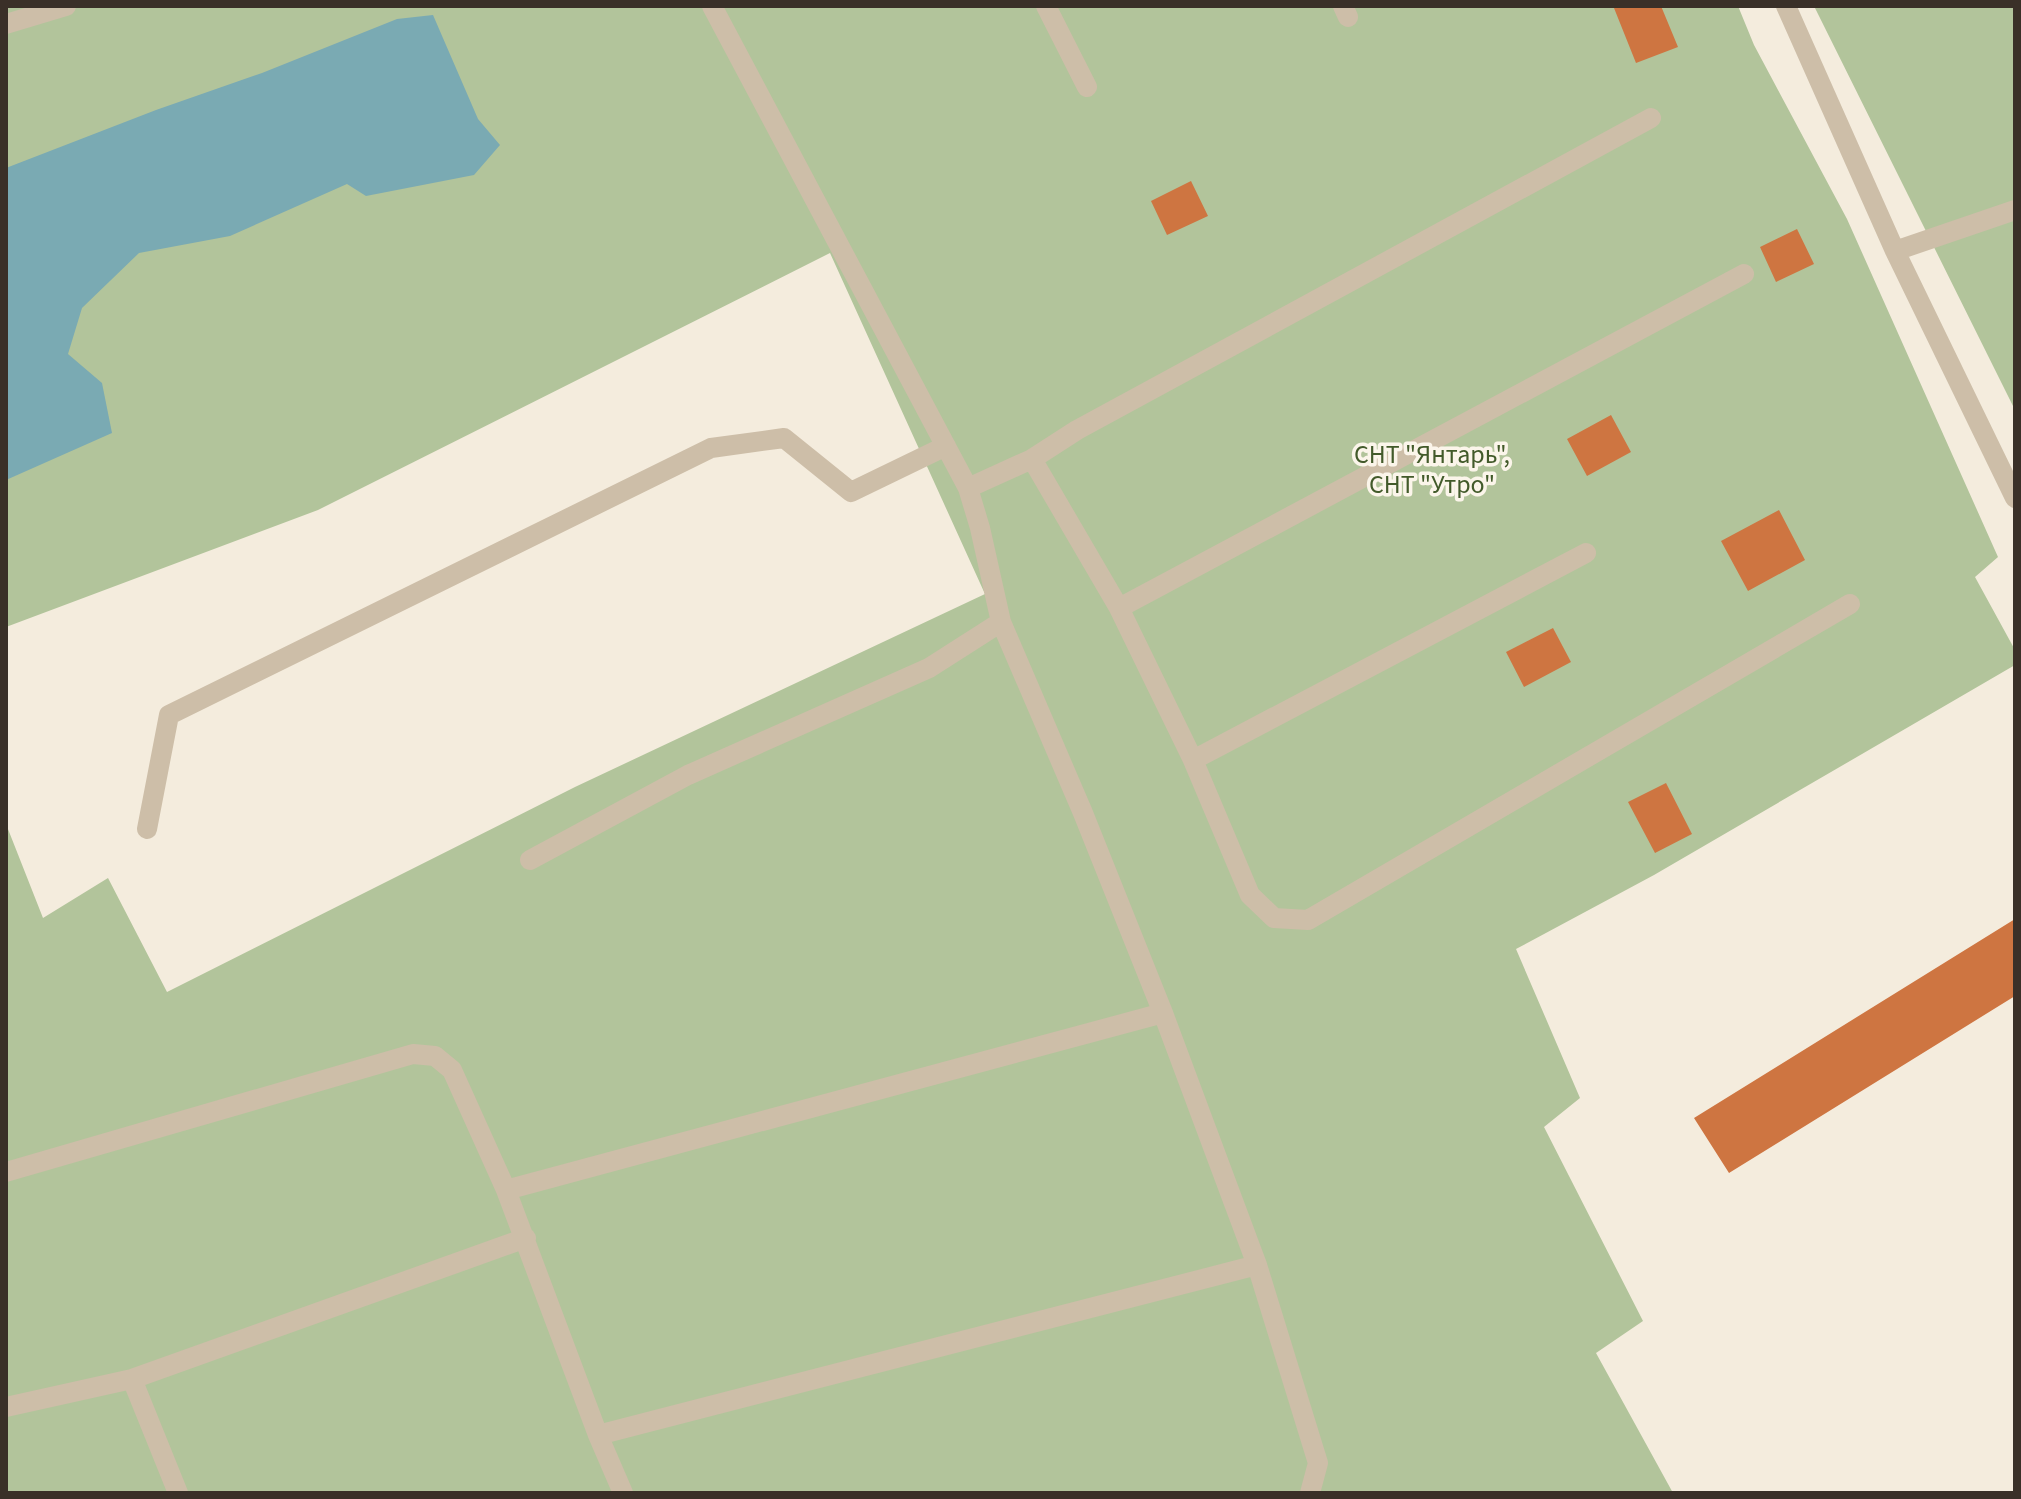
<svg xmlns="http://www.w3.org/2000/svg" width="2021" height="1499" viewBox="0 0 2021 1499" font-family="'Source Sans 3',sans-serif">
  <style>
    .green { fill: #b2c49b }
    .water { fill: #7aaab3 }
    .building { fill: #ce7541 }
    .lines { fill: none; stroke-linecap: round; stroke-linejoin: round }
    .minor { stroke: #cdbea8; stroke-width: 20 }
    .labels { text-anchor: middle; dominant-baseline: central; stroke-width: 7; stroke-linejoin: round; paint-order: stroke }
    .park-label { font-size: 26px; fill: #425a2a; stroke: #fbf5ea }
  </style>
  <rect width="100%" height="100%" fill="#f4ecdd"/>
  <path class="green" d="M 6,6 L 1738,6 L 1754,45 L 1847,219 L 1998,557 L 1975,577 L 2015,650 L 2015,665 L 1654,875 L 1516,949 L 1580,1098 L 1544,1127 L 1643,1321 L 1596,1353 L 1673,1493 L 6,1493 L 6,824 L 43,918 L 108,878 L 167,992 L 575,787 L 985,594 L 830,253 L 318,510 L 6,627 Z
    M 1814,6 L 2015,6 L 2015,412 L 2013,406 Z"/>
  <path class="water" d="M 433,15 L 478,119 L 500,145 L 474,175 L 366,196 L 347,184 L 230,236 L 139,253 L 82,308 L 68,354 L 102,383 L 112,433 L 6,480 L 6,168 L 156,110 L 262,73 L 397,19 Z"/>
  <path class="building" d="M 1619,6 L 1661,6 L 1678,47 L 1636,63 L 1614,8 Z
    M 1191,181 L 1208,216 L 1167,235 L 1151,201 Z
    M 1797,229 L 1814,264 L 1776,282 L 1760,247 Z
    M 1611,415 L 1631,452 L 1587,476 L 1567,439 Z
    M 1779,510 L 1805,560 L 1748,591 L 1721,541 Z
    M 1553,628 L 1571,662 L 1524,687 L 1506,652 Z
    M 1666,783 L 1692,834 L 1655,853 L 1628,802 Z
    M 2015,919 L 2015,996 L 1729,1173 L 1694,1118 Z"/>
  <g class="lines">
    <path class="minor" d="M 712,6 L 968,488 L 980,528 L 1001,622 L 1083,813 L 1163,1013 L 1257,1265 L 1318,1463 L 1310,1493
      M 1046,6 L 1087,87
      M 1343,6 L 1348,17
      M 1786,6 L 1895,251 L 2015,498
      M 6,24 L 66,6
      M 1895,251 L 2015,210
      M 1032,459 L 1077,430 L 1651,118
      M 968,488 L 1032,459 L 1119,608 L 1193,760 L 1250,895 L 1274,918 L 1308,920 L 1850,604
      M 1119,608 L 1744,274
      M 1193,760 L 1586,553
      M 147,829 L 169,715 L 711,448 L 784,438 L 851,492 L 946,446
      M 530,860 L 688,775 L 929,668 L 1001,622
      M 6,1172 L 413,1054 L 435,1056 L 452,1070 L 506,1190 L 598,1435 L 623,1493
      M 506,1190 L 1163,1013
      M 132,1379 L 526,1238
      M 6,1407 L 132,1379 L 178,1493
      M 598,1435 L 1257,1265"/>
  </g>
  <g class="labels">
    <g class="park-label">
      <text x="1432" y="454">СНТ "Янтарь",<tspan x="1432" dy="30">СНТ "Утро"</tspan></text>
    </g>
  </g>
  <rect width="2021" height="1499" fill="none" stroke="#3a3028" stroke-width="16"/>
</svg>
